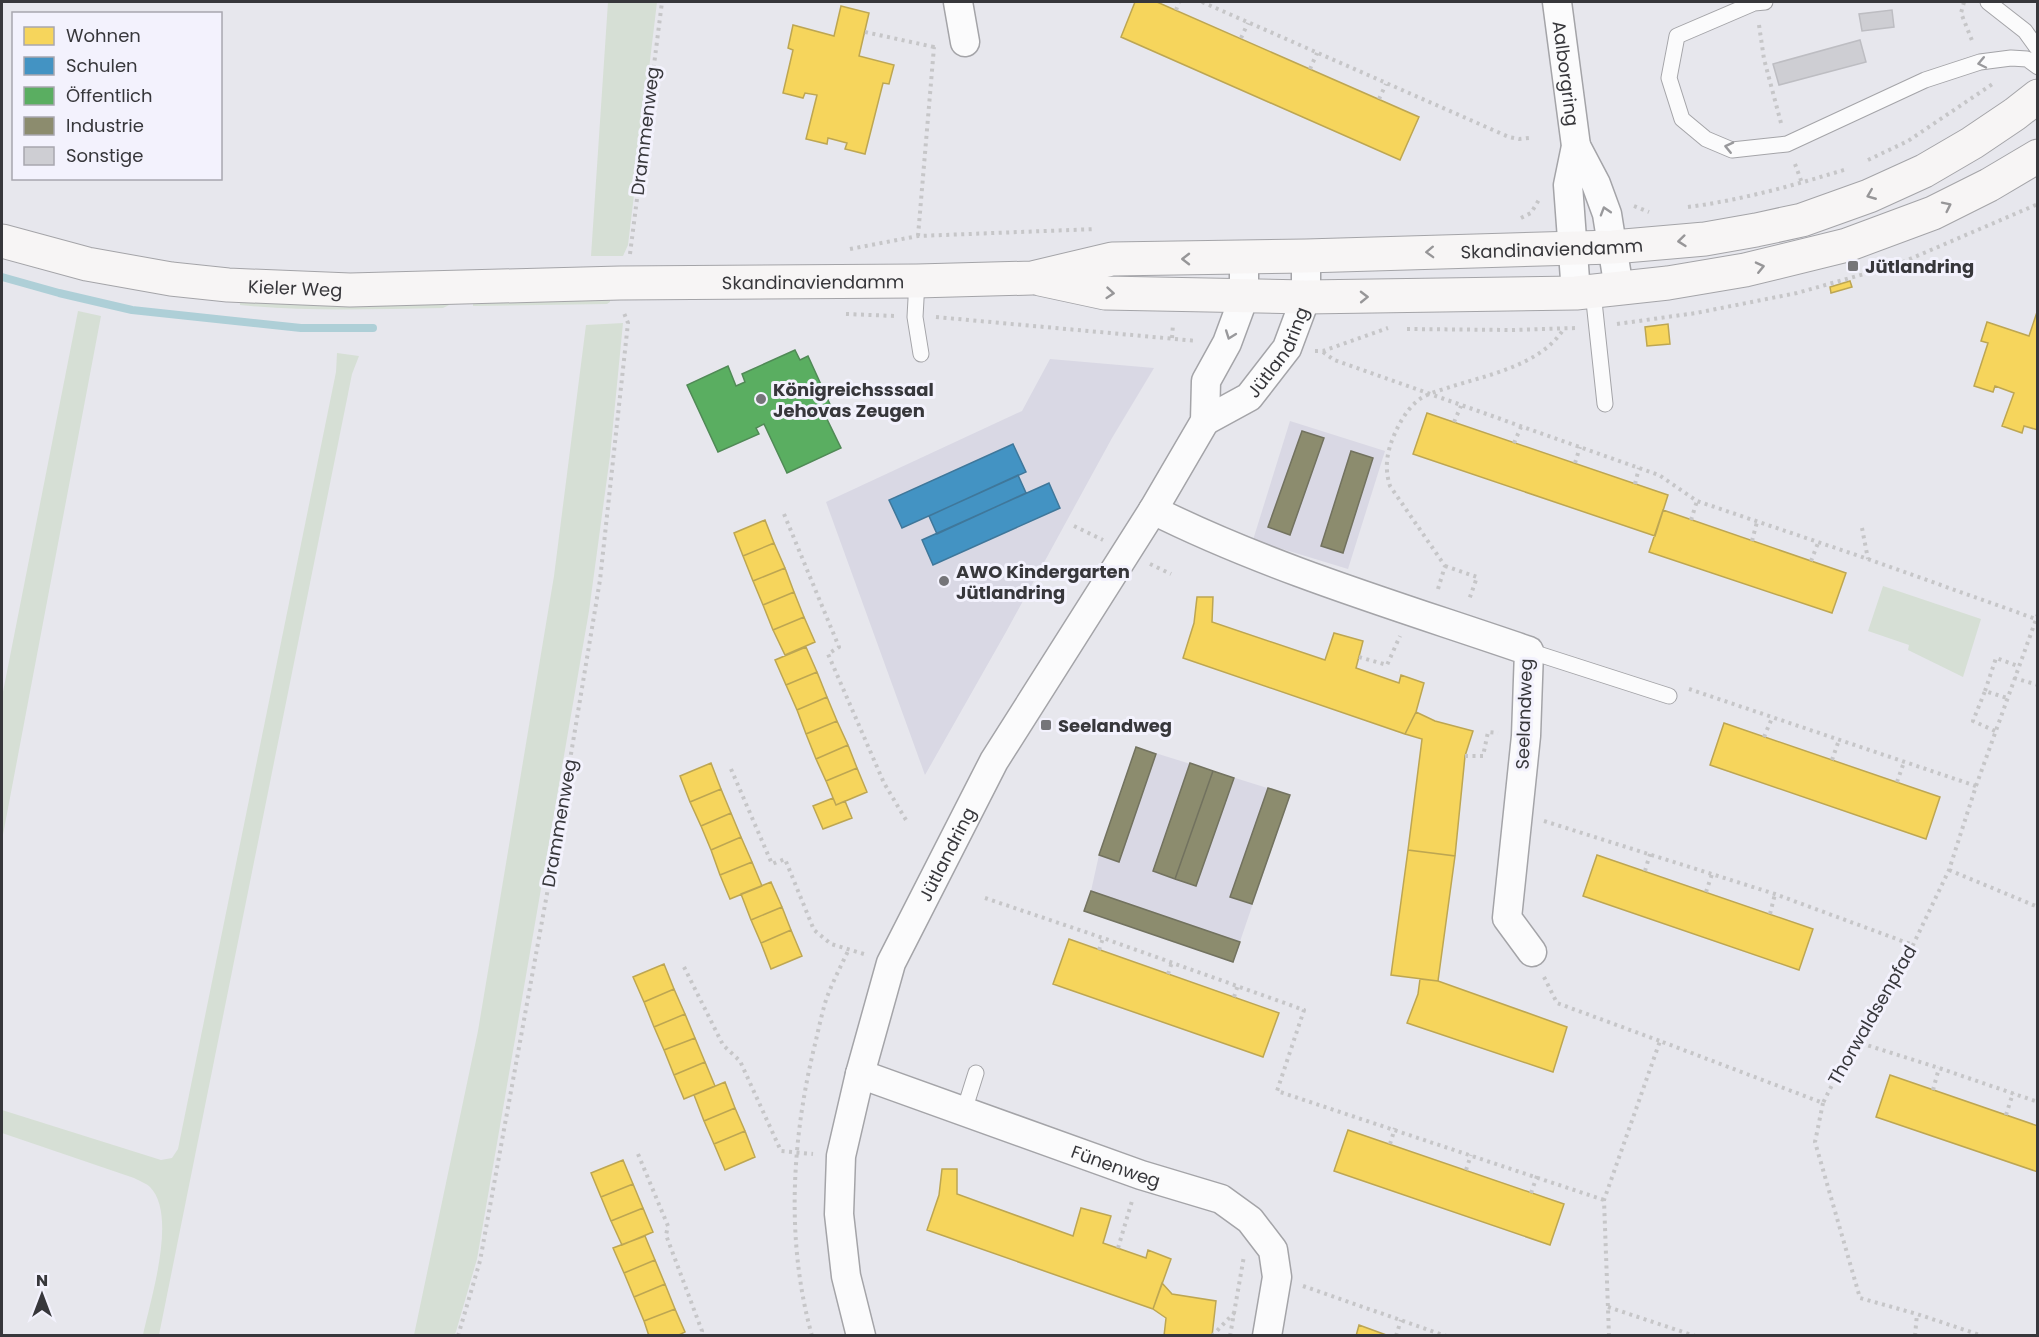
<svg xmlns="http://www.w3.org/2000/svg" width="2039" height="1337" viewBox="0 0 2039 1337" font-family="Poppins,sans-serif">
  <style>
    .built { fill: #d9d8e4 }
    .green { fill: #d6dfd5 }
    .homes { fill: #f6d55c; stroke: #bda652; stroke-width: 1.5 }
    .schools { fill: #4393c3; stroke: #3f779a; stroke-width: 1.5 }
    .public { fill: #5aae61; stroke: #508a56; stroke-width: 1.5 }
    .industry { fill: #8c8c6e; stroke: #72725f; stroke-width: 1.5 }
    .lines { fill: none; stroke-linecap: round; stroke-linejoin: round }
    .stream { stroke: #aecfd7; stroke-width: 8 }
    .building { fill: #ceced3; stroke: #bdbdc2; stroke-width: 1.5 }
    .lane-casing { stroke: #a4a4a8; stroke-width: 17 }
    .street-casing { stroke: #a4a4a8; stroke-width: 31 }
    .secondary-casing { stroke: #a4a4a8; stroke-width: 35 }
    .path { stroke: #c6c6c8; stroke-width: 4; stroke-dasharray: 3 4.5; stroke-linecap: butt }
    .lane { stroke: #fbfbfc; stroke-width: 15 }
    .street { stroke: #fbfbfc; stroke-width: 28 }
    .secondary { stroke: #f7f5f5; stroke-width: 33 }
    .oneway { stroke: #99999c }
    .oneway2 { stroke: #979698 }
    .poi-dot { fill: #757579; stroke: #f3f2fd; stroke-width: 2 }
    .labels { text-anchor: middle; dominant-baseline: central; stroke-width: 6; stroke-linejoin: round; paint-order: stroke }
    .street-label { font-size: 18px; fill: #37373b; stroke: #f3f2fd }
    .poi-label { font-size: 18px; font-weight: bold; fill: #37373b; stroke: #f3f2fd; text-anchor: start }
  </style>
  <rect width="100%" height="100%" fill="#e7e7ed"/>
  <path class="built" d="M 1050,359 L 1154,368 L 1112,438 L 1006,632 L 925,775 L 826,502 L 1022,411 Z
    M 1290,421 L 1385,451 L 1348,569 L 1253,540 Z
    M 1136,747 L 1290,795 L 1233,962 L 1084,911 L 1091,891 L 1099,855 Z"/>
  <path class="green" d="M 608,2 L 657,2 L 628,245 L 623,256 L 591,256 Z
    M 610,298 L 610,302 L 607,304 L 473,306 L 473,303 Z
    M 240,301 L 449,302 L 449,305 L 443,308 C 375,309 307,312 240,305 Z
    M 78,311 L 101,316 L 2,840 L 2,697 Z
    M 623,323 L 610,456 L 589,611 L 477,1259 L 455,1335 L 414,1335 L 478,1031 L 554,576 L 586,325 Z
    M 337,353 L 359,356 L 352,374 L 159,1335 L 143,1335 C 150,1301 178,1215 150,1187 C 146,1183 139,1181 134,1178 L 2,1133 L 2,1110 L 161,1160 L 172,1158 L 178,1149 L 336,372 Z
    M 1883,586 L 1981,619 L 1963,677 L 1908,650 L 1909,645 L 1868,631 Z"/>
  <path class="homes" d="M 1135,2 L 1157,2 L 1419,117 L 1400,160 L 1121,37 Z
    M 841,6 L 869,13 L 859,56 L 894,65 L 889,84 L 883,83 L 865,154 L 845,149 L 847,143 L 828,138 L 827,144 L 806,139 L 817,95 L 805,93 L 803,98 L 783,93 L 793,50 L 788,48 L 793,25 L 834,36 Z
    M 1850,281 L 1852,287 L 1831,293 L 1830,287 Z
    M 2038,309 L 2038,430 L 2024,426 L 2022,433 L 2002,426 L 2014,393 L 1995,386 L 1993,392 L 1974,386 L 1988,343 L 1981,341 L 1987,322 L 2029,336 Z
    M 1668,324 L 1670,344 L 1647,346 L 1645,327 Z
    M 1427,413 L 1668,495 L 1655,536 L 1413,454 Z
    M 1663,510 L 1846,573 L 1832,613 L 1649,552 Z
    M 765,520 L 774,543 L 743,556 L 734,533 Z
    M 774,543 L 785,568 L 753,581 L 743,556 Z
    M 785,568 L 794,592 L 763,605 L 753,581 Z
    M 794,592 L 804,617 L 773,630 L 763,605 Z
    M 1197,597 L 1213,597 L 1212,622 L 1325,660 L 1334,633 L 1363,641 L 1356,668 L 1399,683 L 1401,675 L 1424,683 L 1416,712 L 1405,734 L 1183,658 L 1194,623 Z
    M 804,617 L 815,642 L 785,655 L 773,630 Z
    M 806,647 L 817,672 L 786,685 L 775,660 Z
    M 817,672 L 827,697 L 797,710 L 786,685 Z
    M 827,697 L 837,721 L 806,734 L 797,710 Z
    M 1416,712 L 1435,721 L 1473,731 L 1465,756 L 1455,856 L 1408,850 L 1422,739 L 1405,734 Z
    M 837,721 L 848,745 L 816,759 L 806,734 Z
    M 1724,723 L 1940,797 L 1926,839 L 1710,765 Z
    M 848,745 L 857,768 L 826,781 L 816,759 Z
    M 711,763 L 721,789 L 690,802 L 680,776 Z
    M 857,768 L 867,792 L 836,805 L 826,781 Z
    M 721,789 L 731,813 L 701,826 L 690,802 Z
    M 833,798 L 836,805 L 845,801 L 852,818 L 823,829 L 813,806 Z
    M 731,813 L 741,837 L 711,850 L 701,826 Z
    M 741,837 L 752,862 L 720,875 L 711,850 Z
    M 1408,850 L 1455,856 L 1438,981 L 1391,975 Z
    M 1597,855 L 1813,929 L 1799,970 L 1583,896 Z
    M 752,862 L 762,886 L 730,899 L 720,875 Z
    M 771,882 L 782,907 L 751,920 L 741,894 Z
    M 782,907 L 791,930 L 761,943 L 751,920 Z
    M 791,930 L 802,956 L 771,969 L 761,943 Z
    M 1069,939 L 1279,1013 L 1263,1057 L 1053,984 Z
    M 664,964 L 674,989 L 644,1002 L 633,977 Z
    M 1420,979 L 1438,981 L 1567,1027 L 1553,1072 L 1407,1023 L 1418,994 Z
    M 674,989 L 685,1014 L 654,1027 L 644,1002 Z
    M 685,1014 L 695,1038 L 664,1050 L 654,1027 Z
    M 695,1038 L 705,1062 L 674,1075 L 664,1050 Z
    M 705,1062 L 715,1086 L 684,1099 L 674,1075 Z
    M 1890,1075 L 2038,1126 L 2038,1172 L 1876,1117 Z
    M 725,1082 L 735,1108 L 704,1121 L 694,1095 Z
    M 735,1108 L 745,1131 L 714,1144 L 704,1121 Z
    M 1348,1130 L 1564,1204 L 1550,1245 L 1334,1171 Z
    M 745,1131 L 755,1157 L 725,1170 L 714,1144 Z
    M 623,1160 L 633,1184 L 601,1197 L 591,1173 Z
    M 942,1169 L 957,1169 L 957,1194 L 1073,1236 L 1081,1208 L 1111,1216 L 1103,1243 L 1146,1258 L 1148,1250 L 1171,1259 L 1153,1309 L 927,1230 L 939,1195 Z
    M 633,1184 L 643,1208 L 611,1221 L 601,1197 Z
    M 643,1208 L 653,1232 L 622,1245 L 611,1221 Z
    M 645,1236 L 655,1260 L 624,1273 L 613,1248 Z
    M 655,1260 L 665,1284 L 634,1297 L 624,1273 Z
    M 1162,1283 L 1172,1294 L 1216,1301 L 1212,1336 L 1164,1336 L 1166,1318 L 1153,1309 Z
    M 665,1284 L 675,1309 L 644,1321 L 634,1297 Z
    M 675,1309 L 685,1332 L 677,1336 L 649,1336 L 644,1321 Z
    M 1359,1325 L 1389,1336 L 1356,1336 Z"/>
  <path class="schools" d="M 1013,444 L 1026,472 L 902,528 L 889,500 Z
    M 1018,475 L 1026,493 L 937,534 L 929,516 Z
    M 1049,483 L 1060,508 L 933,565 L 922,540 Z"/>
  <path class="public" d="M 795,350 L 800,360 L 808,356 L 833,411 L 825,415 L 841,448 L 787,473 L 764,424 L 756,428 L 759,434 L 718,452 L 687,385 L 728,366 L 736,386 L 745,382 L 742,374 Z"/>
  <path class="industry" d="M 1302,431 L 1324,438 L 1290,535 L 1268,527 Z
    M 1351,451 L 1373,458 L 1343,553 L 1321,546 Z
    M 1136,747 L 1156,754 L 1119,862 L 1099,855 Z
    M 1190,763 L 1213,771 L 1175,879 L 1153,871 Z
    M 1213,771 L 1234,778 L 1196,886 L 1175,879 Z
    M 1268,788 L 1290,795 L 1252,904 L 1230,897 Z
    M 1091,891 L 1240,942 L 1233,962 L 1084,911 Z"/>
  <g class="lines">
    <path class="stream" d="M 2,277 L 59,293 L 132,310 L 301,328 L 373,328"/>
  </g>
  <path class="building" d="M 1892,10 L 1894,27 L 1862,31 L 1859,14 Z
    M 1860,40 L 1866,62 L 1779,85 L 1773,64 Z"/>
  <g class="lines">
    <g class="lane-casing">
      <path id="lane" d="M 1765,2 L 1754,3 L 1677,36 L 1669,78 L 1682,119 L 1706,139 L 1732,150 L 1787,144 L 1925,80 L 1980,62 L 2011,58 L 2027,59 L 2038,67
        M 1988,2 L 2025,31 L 2038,49
        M 917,281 L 915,317 L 921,354
        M 1593,292 L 1605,404
        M 1529,651 L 1669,696
        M 964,1111 L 976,1073"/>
    </g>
    <g class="street-casing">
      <g id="street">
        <path d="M 958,2 L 965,42"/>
        <path id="s1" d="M 1557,2 L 1576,146 L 1568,185 L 1576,293"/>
        <path d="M 1576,146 L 1596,184 L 1607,214 L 1619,289"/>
        <path id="s2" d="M 1205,421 L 1249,397 L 1287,348 L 1306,297 L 1306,256"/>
        <path d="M 1153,510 C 1271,569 1404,608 1529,651 L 1526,736 L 1507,918 L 1532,952"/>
        <path id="s3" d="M 860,1074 L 1141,1175 L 1221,1199 L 1250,1220 L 1273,1250 L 1277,1277 L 1267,1336"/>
        <path id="s4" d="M 861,1336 L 846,1276 L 839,1214 L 841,1156 L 860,1074 L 891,963 L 994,761 L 1153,510 L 1205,421 L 1206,381 L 1227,343 L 1244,297 L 1244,257"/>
      </g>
    </g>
    <g class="secondary-casing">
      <g id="secondary">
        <path id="s5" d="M 2,241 L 87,264 L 171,279 L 228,285 L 350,290 L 620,283 L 917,281 L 1032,278 L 1112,259 L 1306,256 L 1613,247 L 1705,239 L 1756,230 L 1802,220 L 1869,196 L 1924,171 L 1972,143 L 2015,114 L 2038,96"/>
        <path d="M 1040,279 L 1105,293 L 1306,297 L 1576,293 L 1668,283 L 1745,270 L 1847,245 L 1933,213 L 1989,185 L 2038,156"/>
      </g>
    </g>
    <path class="path" d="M 1202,2 L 1509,137 L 1519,139 L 1529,138
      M 1964,2 L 1961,13 L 1973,43
      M 1176,10 L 1179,2
      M 1759,25 L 1764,59 L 1781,123
      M 865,32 L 934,47
      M 1241,38 L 1248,23
      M 1310,69 L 1317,53
      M 1379,99 L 1386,84
      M 1868,160 L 1908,141 L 1994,83
      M 1795,164 L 1802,183
      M 1634,206 L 1649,212
      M 1688,207 C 1742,200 1795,185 1847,169
      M 1521,218 L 1531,213 L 1540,198
      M 918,236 L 934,47 L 937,47
      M 850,249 L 918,236 L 1096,229
      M 630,254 L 662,2
      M 846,314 L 895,316
      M 936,317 L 1197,341
      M 1617,324 L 1696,313 L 1797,293 L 1896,265 L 2038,204
      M 1407,329 L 1512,330 L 1576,328
      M 1172,338 L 1173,324
      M 1315,351 L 1323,351 L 1388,328
      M 1323,352 L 1334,360 L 1659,475 L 1697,501 L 1868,559 L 2036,619
      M 1454,422 L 1461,406
      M 1514,443 L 1521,427
      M 1575,463 L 1580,447
      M 1635,484 L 1639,468
      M 784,514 L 839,647 L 828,654 L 884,783 L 906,820
      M 1691,520 L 1697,501
      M 1074,526 L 1103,540
      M 1862,528 L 1868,559
      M 1752,541 L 1757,522
      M 1811,561 L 1818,543
      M 1150,564 L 1171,574
      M 1445,566 L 1477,577 L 1469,600
      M 1438,589 L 1445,566 L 1390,486 C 1384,467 1387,451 1395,433 C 1400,422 1407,410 1416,402 C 1425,394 1438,391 1450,387 C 1488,375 1540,365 1563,330
      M 1359,657 L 1387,665 L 1400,636
      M 2014,678 L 2038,685
      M 1689,689 L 1976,786
      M 1985,691 L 1996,658 L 2018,666
      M 1995,731 L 1973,721 L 1985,691 L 2007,698
      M 1764,737 L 1772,718
      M 1465,756 L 1483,756 L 1488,732 L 1498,733
      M 1832,760 L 1839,740
      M 731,769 L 772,864 L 785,859 L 814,930 L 831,944 L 864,954
      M 1897,782 L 1904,762
      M 1544,821 L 1775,894 L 1913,945
      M 1949,870 L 2038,907
      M 1645,871 L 1650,854
      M 1706,892 L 1712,874
      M 985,898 L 1103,938 L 1304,1010 L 1277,1091 L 1604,1200
      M 1770,914 L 1775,894
      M 1099,950 L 1103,938
      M 684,967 L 723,1045 L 740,1061 L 781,1151 L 813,1154
      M 1168,974 L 1172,962
      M 1544,977 L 1557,1003 L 1660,1041
      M 1234,997 L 1238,985
      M 1854,1041 L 1939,1068 L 2038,1102
      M 1933,1090 L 1939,1068
      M 1823,1103 L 1815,1142 L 1860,1298 L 1917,1314 L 1983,1336
      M 2006,1115 L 2013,1093
      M 1390,1144 L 1395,1128
      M 638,1154 L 668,1226 L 666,1235 L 702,1331 L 701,1336
      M 1466,1170 L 1471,1155
      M 1531,1193 L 1537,1176
      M 1118,1248 L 1132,1201
      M 1303,1286 L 1446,1336
      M 1608,1307 L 1695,1336
      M 458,1336 L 480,1261 L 555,850 L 600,580 L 628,323 L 624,313
      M 812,1336 C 785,1239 792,1136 816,1040 C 819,1027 822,1013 826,1000 C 832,983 841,966 849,949
      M 1212,1336 L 1234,1313
      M 1230,1336 L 1244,1256
      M 1396,1336 L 1401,1320
      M 1609,1336 L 1604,1200 L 1660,1041 L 1823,1103 L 1854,1041 L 1913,945 L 1949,870 L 1976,786 L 2038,614
      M 1915,1336 L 1917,1314"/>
    <use href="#lane" class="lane"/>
    <use href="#street" class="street"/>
    <use href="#secondary" class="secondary"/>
  </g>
  <defs><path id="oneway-chevron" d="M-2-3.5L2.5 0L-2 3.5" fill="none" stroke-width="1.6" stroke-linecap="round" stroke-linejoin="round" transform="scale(1.5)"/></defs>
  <g class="oneway">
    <use href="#oneway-chevron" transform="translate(1982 63) rotate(168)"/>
    <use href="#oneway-chevron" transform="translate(1729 147) rotate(-167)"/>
    <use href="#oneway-chevron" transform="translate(1605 211) rotate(-107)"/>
    <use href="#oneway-chevron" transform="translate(1230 335) rotate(110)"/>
  </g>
  <g class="oneway2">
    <use href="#oneway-chevron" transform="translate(1871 195) rotate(158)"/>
    <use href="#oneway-chevron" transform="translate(1947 206) rotate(-26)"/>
    <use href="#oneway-chevron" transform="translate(1682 241) rotate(174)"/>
    <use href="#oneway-chevron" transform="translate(1430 252) rotate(178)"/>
    <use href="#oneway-chevron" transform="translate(1186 259) rotate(180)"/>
    <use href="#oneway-chevron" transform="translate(1760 267) rotate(-13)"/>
    <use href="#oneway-chevron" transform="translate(1110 293) rotate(5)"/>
    <use href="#oneway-chevron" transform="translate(1364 297) rotate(-1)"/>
  </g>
  <g class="poi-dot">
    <rect x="1847" y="260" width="12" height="12" rx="3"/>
    <circle cx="761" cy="399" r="6"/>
    <circle cx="944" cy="581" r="6"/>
    <rect x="1040" y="719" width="12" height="12" rx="3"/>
  </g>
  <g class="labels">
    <g class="street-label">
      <text stroke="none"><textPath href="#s1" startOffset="72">Aalborgring</textPath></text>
      <text transform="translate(645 131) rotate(-83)">Drammenweg</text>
      <text stroke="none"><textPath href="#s5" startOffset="1557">Skandinaviendamm</textPath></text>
      <text stroke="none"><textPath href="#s5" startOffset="816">Skandinaviendamm</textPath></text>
      <text stroke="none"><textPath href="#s5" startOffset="298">Kieler Weg</textPath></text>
      <text stroke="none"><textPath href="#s2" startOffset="104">Jütlandring</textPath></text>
      <text transform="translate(1524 714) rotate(-88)">Seelandweg</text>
      <text transform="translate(559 823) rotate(-80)">Drammenweg</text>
      <text stroke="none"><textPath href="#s4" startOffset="504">Jütlandring</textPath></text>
      <text transform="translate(1872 1015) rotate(-60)">Thorwaldsenpfad</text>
      <text stroke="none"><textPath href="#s3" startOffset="272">Fünenweg</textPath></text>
    </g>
    <g class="poi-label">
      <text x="1865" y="266">Jütlandring</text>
      <text x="773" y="389">Königreichsssaal<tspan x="773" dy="21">Jehovas Zeugen</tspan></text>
      <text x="956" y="571">AWO Kindergarten<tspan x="956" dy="21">Jütlandring</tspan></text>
      <text x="1058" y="725">Seelandweg</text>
    </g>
  </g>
  <rect width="2039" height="1337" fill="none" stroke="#37373b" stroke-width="6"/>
  <rect x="12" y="12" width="210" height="168" fill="#f3f2fd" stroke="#a8a7af" stroke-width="1.5"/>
  <rect x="24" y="27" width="30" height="18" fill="#f6d55c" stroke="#a8a7af" stroke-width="1.5"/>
  <text x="66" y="42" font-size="18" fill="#37373b">Wohnen</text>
  <rect x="24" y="57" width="30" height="18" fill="#4393c3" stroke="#a8a7af" stroke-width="1.5"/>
  <text x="66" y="72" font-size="18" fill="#37373b">Schulen</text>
  <rect x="24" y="87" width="30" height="18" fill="#5aae61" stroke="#a8a7af" stroke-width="1.5"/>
  <text x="66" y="102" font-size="18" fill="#37373b">Öffentlich</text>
  <rect x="24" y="117" width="30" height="18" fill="#8c8c6e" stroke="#a8a7af" stroke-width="1.5"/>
  <text x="66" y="132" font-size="18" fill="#37373b">Industrie</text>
  <rect x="24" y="147" width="30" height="18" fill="#ceced3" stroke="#a8a7af" stroke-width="1.5"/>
  <text x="66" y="162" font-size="18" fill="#37373b">Sonstige</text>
  <g transform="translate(42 1295)" stroke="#f3f2fd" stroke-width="4.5" paint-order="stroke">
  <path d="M0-4.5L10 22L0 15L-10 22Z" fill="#37373b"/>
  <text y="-9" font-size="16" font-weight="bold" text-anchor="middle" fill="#37373b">N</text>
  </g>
</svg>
